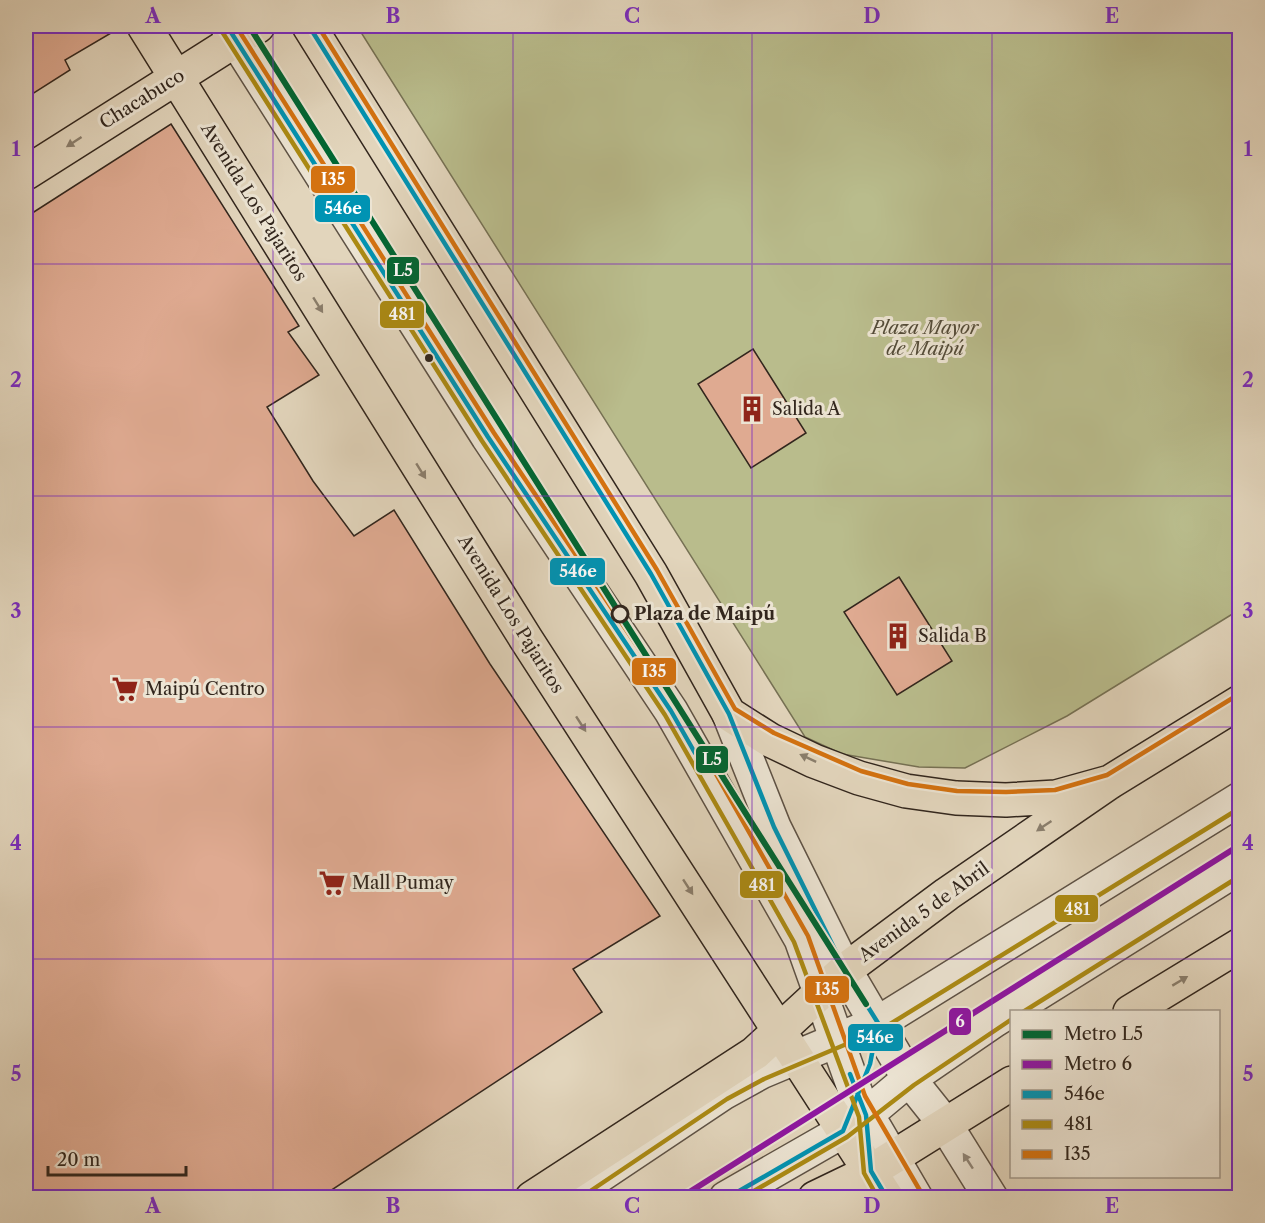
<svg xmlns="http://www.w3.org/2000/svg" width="1265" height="1223" viewBox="0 0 1265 1223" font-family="'Libre Caslon Text',serif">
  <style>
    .green { fill: #b9bc8c; stroke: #767154; stroke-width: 1.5 }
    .building { fill: #dfaa91; stroke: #32261d; stroke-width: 1.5 }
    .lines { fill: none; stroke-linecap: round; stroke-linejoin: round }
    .minor-casing { stroke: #5e5245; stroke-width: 36 }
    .major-casing { stroke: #32261d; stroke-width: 36 }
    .minor { stroke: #ece4d3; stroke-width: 33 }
    .major { stroke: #e2d5bc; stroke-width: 33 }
    .bus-1-casing { stroke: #ece4d3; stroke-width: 9 }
    .bus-2-casing { stroke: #ece4d3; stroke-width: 9 }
    .bus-3-casing { stroke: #ece4d3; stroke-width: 9 }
    .bus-1 { stroke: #0093b3; stroke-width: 4.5 }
    .bus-2 { stroke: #ab8a13; stroke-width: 4.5 }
    .bus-3 { stroke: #d47210; stroke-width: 4.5 }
    .metro-1-casing { stroke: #ece4d3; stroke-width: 10 }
    .metro-2-casing { stroke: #ece4d3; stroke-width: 10 }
    .metro-1 { stroke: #063; stroke-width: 6 }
    .metro-2 { stroke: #8e16a1; stroke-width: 6 }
    .oneway { fill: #8a7e6c }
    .oneway2 { fill: #8f8578 }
    .grid { fill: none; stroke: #7b2cbf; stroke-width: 1.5; stroke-opacity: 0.55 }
    .bus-dot { fill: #32261d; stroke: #ece4d3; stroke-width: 2 }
    .stop-dot { fill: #ece4d3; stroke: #32261d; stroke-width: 3 }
    .labels { text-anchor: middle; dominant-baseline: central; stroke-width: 6; stroke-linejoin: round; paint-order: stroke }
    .street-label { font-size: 18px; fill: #32261d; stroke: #ece4d3 }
    .park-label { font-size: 18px; font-style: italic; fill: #544c39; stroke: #ece4d3 }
    .poi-label { font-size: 18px; fill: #32261d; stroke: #ece4d3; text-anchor: start }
    .stop-label { font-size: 18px; font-weight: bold; fill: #32261d; stroke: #ece4d3; text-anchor: start }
    .line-badge { stroke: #ece4d3; stroke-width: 2 }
    .badge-label { font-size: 16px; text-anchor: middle; font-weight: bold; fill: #fff }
    .neatline { fill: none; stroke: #7b2cbf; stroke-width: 2 }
    .grid-label { font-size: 20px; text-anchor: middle; font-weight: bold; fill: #7b2cbf }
  </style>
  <rect width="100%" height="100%" fill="#e2d5bc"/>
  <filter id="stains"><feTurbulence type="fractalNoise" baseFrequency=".00333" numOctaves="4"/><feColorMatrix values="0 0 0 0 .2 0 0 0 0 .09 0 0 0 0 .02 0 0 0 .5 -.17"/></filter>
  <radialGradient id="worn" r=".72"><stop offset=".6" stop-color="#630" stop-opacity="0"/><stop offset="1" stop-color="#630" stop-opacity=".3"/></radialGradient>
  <path class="green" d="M 357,26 L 1239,26 L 1239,610 L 1067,716 L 965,768 L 919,767 L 842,754 L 805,737 Z"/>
  <path class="building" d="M 26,26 L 123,26 L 65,60 L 70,70 L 26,98 Z
    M 171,124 L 299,326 L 288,332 L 319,375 L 267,407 L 313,481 L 354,536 L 394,510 L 490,664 L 660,916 L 573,969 L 602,1012 L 321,1197 L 26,1197 L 26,217 Z
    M 753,349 L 806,433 L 751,468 L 698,384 Z
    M 899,577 L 952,661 L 897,695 L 844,612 Z"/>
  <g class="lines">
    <g class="minor-casing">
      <path id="minor" d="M 227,26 L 488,437 L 671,711 L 801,939 L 858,1099 L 916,1198
        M 729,714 L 774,827 L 845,970 L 909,1079 L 945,1124 L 991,1198
        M 566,1198 L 723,1093 L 761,1072 L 878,1023 L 1240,799
        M 726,1198 L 843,1131 L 866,1115 L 909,1079 L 995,1020 L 1240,867"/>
    </g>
    <g class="major-casing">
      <path id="major" d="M 144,26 L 526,639 L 887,1198
        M 309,26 L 651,574 L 729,714 L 770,740 L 814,761 L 859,778 L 906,791 L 956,798 L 1006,800 L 1056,797 L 1110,782
        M 26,173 L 258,26
        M 1130,1012 L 1240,945
        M 532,1198 L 755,1053 L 845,970 L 947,894 L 1110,782 L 1240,702
        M 815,1198 L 871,1171 L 1012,1083"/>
    </g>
    <use href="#minor" class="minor"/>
    <use href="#major" class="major"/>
    <g class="bus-1-casing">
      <path id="bus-1" d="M 227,26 L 488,437 L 671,711 L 695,753
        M 309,26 L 651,574 L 729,714 L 774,827 L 845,970 L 878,1023 L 870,1064 L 843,1131 L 727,1198
        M 850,1074 L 866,1115 L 871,1171 L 887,1198"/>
    </g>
    <g class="bus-2-casing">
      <path id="bus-2" d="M 221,30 L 482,441 L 665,715 L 730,829 L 794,942 L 859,1117 L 864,1173 L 878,1198
        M 1023,1012 L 1240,876
        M 580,1198 L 727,1099 L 764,1079 L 882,1029 L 1240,808
        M 742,1198 L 847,1137 L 914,1085 L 1012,1019"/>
    </g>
    <g class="bus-3-casing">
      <path id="bus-3" d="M 236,26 L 494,433 L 678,707 L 808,936 L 865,1096 L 922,1194
        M 318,26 L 657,570 L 735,709 L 774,733 L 861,771 L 908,784 L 957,791 L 1006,792 L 1055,790 L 1107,775 L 1236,696"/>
    </g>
    <use href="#bus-1" class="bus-1"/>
    <use href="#bus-2" class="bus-2"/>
    <use href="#bus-3" class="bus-3"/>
    <g class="metro-1-casing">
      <path id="metro-1" d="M 249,26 L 866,1004"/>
    </g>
    <g class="metro-2-casing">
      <path id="metro-2" d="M 680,1198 L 1240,845"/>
    </g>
    <use href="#metro-1" class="metro-1"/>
    <use href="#metro-2" class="metro-2"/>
  </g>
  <defs><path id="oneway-solid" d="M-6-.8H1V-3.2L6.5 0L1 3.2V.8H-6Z" transform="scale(1.5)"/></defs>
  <g class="oneway">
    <use href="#oneway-solid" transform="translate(74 142) rotate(147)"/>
    <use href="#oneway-solid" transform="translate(318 305) rotate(58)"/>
    <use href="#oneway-solid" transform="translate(421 471) rotate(58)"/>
    <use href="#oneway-solid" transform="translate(581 724) rotate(57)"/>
    <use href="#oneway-solid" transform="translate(808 758) rotate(-155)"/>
    <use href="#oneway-solid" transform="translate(1044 826) rotate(146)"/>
    <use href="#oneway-solid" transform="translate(688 887) rotate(57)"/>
    <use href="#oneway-solid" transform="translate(1180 981) rotate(-31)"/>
  </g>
  <use class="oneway2" href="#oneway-solid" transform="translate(968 1161) rotate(-123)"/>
  <path class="grid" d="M 273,26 L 273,1198M 513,26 L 513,1198M 752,26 L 752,1198M 992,26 L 992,1198M 26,264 L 1240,264M 26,496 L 1240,496M 26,727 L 1240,727M 26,959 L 1240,959"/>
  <defs>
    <g id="building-bare" transform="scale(2.07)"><path d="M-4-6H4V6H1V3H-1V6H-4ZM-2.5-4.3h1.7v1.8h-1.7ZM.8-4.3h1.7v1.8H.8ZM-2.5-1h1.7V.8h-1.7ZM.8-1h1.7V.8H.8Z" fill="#8f2418" stroke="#ece4d3" stroke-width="2.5" paint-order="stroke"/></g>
    <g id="supermarket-bare" transform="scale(2.07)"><path d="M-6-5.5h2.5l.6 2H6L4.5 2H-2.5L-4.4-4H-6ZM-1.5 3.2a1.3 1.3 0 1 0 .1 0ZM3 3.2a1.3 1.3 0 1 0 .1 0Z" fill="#8f2418" stroke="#ece4d3" stroke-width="2.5" paint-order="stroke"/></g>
  </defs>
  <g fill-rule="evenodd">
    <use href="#building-bare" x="752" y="409"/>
    <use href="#building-bare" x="898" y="636"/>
    <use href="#supermarket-bare" x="125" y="689"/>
    <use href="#supermarket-bare" x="332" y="883"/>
  </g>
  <circle class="bus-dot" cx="429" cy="358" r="5"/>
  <circle class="stop-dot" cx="620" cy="614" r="8"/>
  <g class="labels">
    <g class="street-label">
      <text transform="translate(142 99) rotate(-32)">Chacabuco</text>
      <text transform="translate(254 202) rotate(58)">Avenida Los Pajaritos</text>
      <text transform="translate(511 614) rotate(58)">Avenida Los Pajaritos</text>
      <text transform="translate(924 912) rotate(-36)">Avenida 5 de Abril</text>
    </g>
    <g class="park-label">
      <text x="925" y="328">Plaza Mayor<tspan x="925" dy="21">de Maipú</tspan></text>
    </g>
    <g class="poi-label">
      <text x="772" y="409">Salida A</text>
      <text x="918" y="636">Salida B</text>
      <text x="145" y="689">Maipú Centro</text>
      <text x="352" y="883">Mall Pumay</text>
    </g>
    <g class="stop-label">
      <text x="634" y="614">Plaza de Maipú</text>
    </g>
  </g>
  <g class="line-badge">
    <rect x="310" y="165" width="46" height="29" rx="6" fill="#d47210"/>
    <rect x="314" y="194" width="57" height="29" rx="6" fill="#0093b3"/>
    <rect x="386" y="256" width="34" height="29" rx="6" fill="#063"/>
    <rect x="379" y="300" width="46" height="29" rx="6" fill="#ab8a13"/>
    <rect x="549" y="557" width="57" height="29" rx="6" fill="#0093b3"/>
    <rect x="631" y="657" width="46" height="29" rx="6" fill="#d47210"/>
    <rect x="695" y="745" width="34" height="29" rx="6" fill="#063"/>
    <rect x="739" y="870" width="45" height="29" rx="6" fill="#ab8a13"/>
    <rect x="1054" y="894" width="45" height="29" rx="6" fill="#ab8a13"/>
    <rect x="804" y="975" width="46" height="29" rx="6" fill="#d47210"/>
    <rect x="948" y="1007" width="24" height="29" rx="6" fill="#8e16a1"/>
    <rect x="847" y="1023" width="57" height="29" rx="6" fill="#0093b3"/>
  </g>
  <g class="badge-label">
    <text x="333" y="185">I35</text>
    <text x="343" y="214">546e</text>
    <text x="403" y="276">L5</text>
    <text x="402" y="320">481</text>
    <text x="578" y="577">546e</text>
    <text x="654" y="677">I35</text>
    <text x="712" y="765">L5</text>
    <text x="762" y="891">481</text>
    <text x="1077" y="915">481</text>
    <text x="827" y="995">I35</text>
    <text x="960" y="1027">6</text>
    <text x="875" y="1043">546e</text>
  </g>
  <rect width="1265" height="1223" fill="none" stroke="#e2d5bc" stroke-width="66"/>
  <rect x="1010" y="1010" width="210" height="168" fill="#ece4d3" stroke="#a2988a" stroke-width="1.5"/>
  <rect x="1022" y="1030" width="30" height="9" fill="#006633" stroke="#a2988a" stroke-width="1.5"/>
  <text x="1064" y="1040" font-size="18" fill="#32261d">Metro L5</text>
  <rect x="1022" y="1060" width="30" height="9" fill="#8e16a1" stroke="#a2988a" stroke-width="1.5"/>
  <text x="1064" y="1070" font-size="18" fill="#32261d">Metro 6</text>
  <rect x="1022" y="1090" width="30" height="9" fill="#0093b3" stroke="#a2988a" stroke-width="1.5"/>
  <text x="1064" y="1100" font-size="18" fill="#32261d">546e</text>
  <rect x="1022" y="1120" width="30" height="9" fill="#ab8a13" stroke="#a2988a" stroke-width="1.5"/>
  <text x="1064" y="1130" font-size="18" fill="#32261d">481</text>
  <rect x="1022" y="1150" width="30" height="9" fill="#d47210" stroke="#a2988a" stroke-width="1.5"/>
  <text x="1064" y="1160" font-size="18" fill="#32261d">I35</text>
  <path d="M48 1166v9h138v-9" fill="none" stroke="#32261d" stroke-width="3"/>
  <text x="57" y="1166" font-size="18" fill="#32261d" stroke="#ece4d3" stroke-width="4.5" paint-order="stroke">20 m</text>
  <rect x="33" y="33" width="1199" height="1157" class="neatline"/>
  <g class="grid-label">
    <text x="153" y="23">A</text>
    <text x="393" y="23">B</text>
    <text x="632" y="23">C</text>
    <text x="872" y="23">D</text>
    <text x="1112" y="23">E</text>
    <text x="16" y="156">1</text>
    <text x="1248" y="156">1</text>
    <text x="16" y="387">2</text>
    <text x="1248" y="387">2</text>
    <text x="16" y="618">3</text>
    <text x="1248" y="618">3</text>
    <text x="16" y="850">4</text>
    <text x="1248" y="850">4</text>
    <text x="16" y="1081">5</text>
    <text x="1248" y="1081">5</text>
    <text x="153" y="1213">A</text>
    <text x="393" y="1213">B</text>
    <text x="632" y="1213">C</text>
    <text x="872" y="1213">D</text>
    <text x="1112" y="1213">E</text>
  </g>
  <rect width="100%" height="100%" filter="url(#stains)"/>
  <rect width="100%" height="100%" fill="url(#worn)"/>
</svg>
